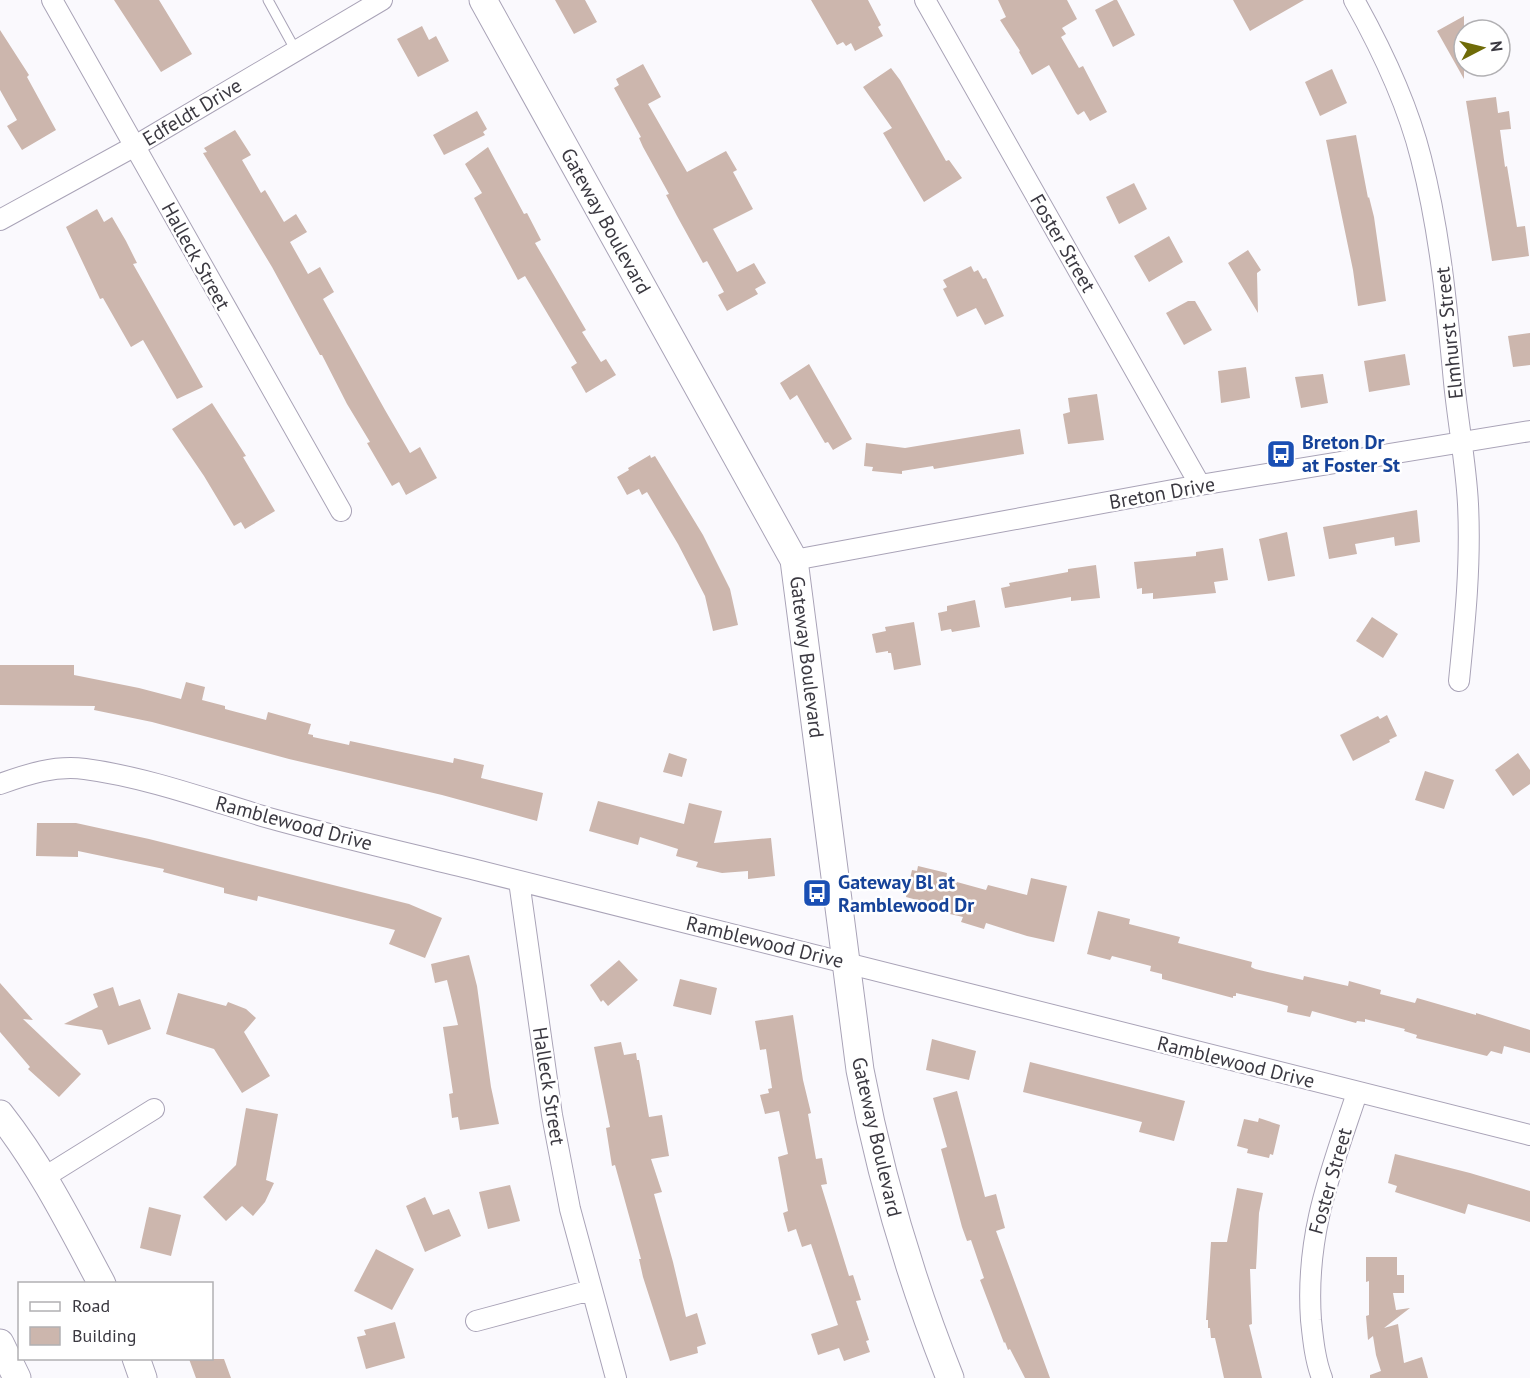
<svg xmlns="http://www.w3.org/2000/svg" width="1530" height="1378" viewBox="0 0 1530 1378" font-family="'PT Sans',sans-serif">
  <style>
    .building { fill: #ccb6ad }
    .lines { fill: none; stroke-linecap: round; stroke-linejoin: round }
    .lane-casing { stroke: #a9a3b7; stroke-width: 11 }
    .street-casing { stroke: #a9a3b7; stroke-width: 22 }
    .secondary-casing { stroke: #a9a3b7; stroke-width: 29 }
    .lane { stroke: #fff; stroke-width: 9 }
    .street { stroke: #fff; stroke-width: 20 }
    .secondary { stroke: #fff; stroke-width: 27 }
    .labels { text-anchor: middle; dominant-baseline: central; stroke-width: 5; stroke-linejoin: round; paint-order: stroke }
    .street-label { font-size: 20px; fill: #3b3941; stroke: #fff }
    .transit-label { font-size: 20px; font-weight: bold; fill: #164399; stroke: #fff; text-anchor: start }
  </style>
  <rect width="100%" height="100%" fill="#faf9fd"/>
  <path class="building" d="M 114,0 L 159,0 L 192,54 L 161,72 Z
    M 555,0 L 585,0 L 597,22 L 574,34 Z
    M 811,0 L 868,0 L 881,25 L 878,27 L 883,36 L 855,51 L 851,43 L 846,46 L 843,42 L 837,45 Z
    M 998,0 L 1067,0 L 1077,19 L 1062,28 L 1066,34 L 1061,37 L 1079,68 L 1083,66 L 1107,112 L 1090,121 L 1084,111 L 1078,115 L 1076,113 L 1049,65 L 1032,75 L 1019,52 L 1020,51 L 1000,20 L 1006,17 Z
    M 1114,0 L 1117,0 L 1135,35 L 1113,47 L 1095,10 Z
    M 1233,0 L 1304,0 L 1250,31 Z
    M 1464,16 L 1464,79 L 1437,31 Z
    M 422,26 L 429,40 L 436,36 L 449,61 L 418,77 L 397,39 Z
    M 0,30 L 29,75 L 27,77 L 56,130 L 22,150 L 7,126 L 17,120 L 0,90 Z
    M 643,64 L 661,97 L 648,104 L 687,172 L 726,151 L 737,170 L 733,172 L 753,209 L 713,229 L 737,272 L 754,263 L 766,283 L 755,289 L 758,294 L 727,311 L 718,295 L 724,292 L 707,261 L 703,263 L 677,216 L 666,195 L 669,194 L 643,147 L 639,138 L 641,137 L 614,88 L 619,85 L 616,79 Z
    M 891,68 L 900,80 L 946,161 L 949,160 L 962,178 L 924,202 L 883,133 L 892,128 L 863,87 Z
    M 1332,69 L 1347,103 L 1320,116 L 1305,82 Z
    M 1496,97 L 1498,113 L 1509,111 L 1511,129 L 1500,130 L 1505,167 L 1507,166 L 1517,227 L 1525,226 L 1529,256 L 1492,261 L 1466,101 Z
    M 477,111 L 487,129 L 483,132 L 485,135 L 444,155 L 433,135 Z
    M 235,130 L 251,155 L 242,160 L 261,193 L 265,190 L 284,222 L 296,214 L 307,232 L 290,242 L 308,274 L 320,267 L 334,292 L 323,299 L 385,410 L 410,453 L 420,447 L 437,478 L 406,495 L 399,482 L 392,486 L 367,443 L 370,442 L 347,404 L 322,355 L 320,355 L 272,267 L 203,153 L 207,152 L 204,148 Z
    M 1356,135 L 1368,198 L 1369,197 L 1374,217 L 1386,301 L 1358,306 L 1353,270 L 1326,140 Z
    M 488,147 L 524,214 L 527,213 L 541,240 L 535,243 L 586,330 L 582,332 L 601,362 L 606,359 L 616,375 L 586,393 L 571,367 L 577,363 L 525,276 L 518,280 L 474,198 L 482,193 L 465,164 Z
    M 1134,183 L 1147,209 L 1119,224 L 1106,197 Z
    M 97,209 L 104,222 L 112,217 L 126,241 L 137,263 L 133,264 L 203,387 L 177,399 L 143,340 L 131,347 L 103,298 L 100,299 L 66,227 Z
    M 1169,236 L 1183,262 L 1149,282 L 1134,256 Z
    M 1248,250 L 1261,270 L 1257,273 L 1258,313 L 1228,263 Z
    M 971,266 L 974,272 L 978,270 L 983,279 L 986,278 L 1004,316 L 985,325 L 976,308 L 957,317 L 943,289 L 947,287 L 943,280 Z
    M 1188,301 L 1195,301 L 1212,330 L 1184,345 L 1166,313 Z
    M 1530,333 L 1530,365 L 1513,367 L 1508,336 Z
    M 1405,354 L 1410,385 L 1369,392 L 1364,361 Z
    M 809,364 L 852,439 L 833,450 L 828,442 L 825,443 L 797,395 L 790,400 L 780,383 Z
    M 1246,367 L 1250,398 L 1221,403 L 1218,371 Z
    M 1323,374 L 1328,403 L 1301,408 L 1295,377 Z
    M 1097,394 L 1104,440 L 1068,444 L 1063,414 L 1070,412 L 1068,398 Z
    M 212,403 L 246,456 L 243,457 L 275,511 L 245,529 L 241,522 L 234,526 L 204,476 L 172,429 Z
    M 1020,429 L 1024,454 L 934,469 L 933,466 L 902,471 L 902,474 L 872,471 L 873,467 L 864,466 L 866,443 L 905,448 Z
    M 650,455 L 651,458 L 655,456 L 703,535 L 730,589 L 738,625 L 713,631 L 705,596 L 678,544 L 647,492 L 642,495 L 639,489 L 627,495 L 617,477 L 629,470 L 628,468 Z
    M 1417,510 L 1420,542 L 1395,546 L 1394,537 L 1355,544 L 1357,554 L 1329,559 L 1323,527 Z
    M 1287,532 L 1295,576 L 1268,581 L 1259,539 Z
    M 1223,548 L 1228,580 L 1214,582 L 1216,593 L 1153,599 L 1153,593 L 1142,594 L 1142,588 L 1137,589 L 1134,562 L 1196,556 L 1196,552 Z
    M 1096,565 L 1100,598 L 1071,601 L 1071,597 L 1005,608 L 1001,588 L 1010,586 L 1009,583 L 1068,572 L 1068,569 Z
    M 975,600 L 980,627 L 952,632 L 951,629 L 941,631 L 938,613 L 947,611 L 947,606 Z
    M 1372,617 L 1398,634 L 1383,658 L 1356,641 Z
    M 914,622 L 921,665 L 894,670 L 891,653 L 888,653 L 888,651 L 876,653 L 872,634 L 886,631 L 885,627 Z
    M 0,665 L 74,665 L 74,675 L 139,688 L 181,699 L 186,682 L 205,687 L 202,700 L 225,706 L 225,709 L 266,720 L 268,712 L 311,724 L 308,734 L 313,735 L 313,737 L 349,745 L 350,741 L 453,763 L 454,758 L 484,765 L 481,778 L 543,793 L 537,821 L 442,795 L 289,759 L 152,722 L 94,710 L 95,706 L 0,705 Z
    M 1387,715 L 1397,736 L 1389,740 L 1390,742 L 1353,761 L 1340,735 L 1378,716 L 1380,719 Z
    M 669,753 L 687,759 L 682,777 L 663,772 Z
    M 1518,753 L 1530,770 L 1530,784 L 1513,796 L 1495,770 Z
    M 1425,771 L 1454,780 L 1444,809 L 1415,800 Z
    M 598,801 L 684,824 L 689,803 L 722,811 L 714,843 L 771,838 L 775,876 L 748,879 L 748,871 L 722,873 L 696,867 L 698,862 L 676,856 L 678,849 L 640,837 L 638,845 L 589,831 Z
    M 37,823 L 76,823 L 149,839 L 409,904 L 442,918 L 425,958 L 389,944 L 395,930 L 258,896 L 257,901 L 224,893 L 224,888 L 163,872 L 164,869 L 78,851 L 78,857 L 36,856 Z
    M 918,866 L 947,873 L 946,879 L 986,890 L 988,885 L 1027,895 L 1031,878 L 1067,886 L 1054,942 L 1027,936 L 986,923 L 984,929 L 961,922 L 963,917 L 915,906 L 917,900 L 906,897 L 912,870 L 917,871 Z
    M 1098,911 L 1130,919 L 1129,924 L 1180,937 L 1178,943 L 1252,962 L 1251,967 L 1255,969 L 1303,980 L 1304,976 L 1348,986 L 1349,981 L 1381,990 L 1380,994 L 1415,1003 L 1417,998 L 1476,1015 L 1476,1013 L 1530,1030 L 1530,1053 L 1504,1046 L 1502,1054 L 1491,1051 L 1487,1056 L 1416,1038 L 1417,1035 L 1404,1031 L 1405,1029 L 1365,1019 L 1365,1022 L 1357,1021 L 1356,1023 L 1312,1011 L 1310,1017 L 1287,1012 L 1288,1006 L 1278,1003 L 1236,993 L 1236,996 L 1233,996 L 1233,998 L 1162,979 L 1162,974 L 1150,971 L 1151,966 L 1112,956 L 1110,960 L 1087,954 Z
    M 469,955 L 477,986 L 491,1087 L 499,1124 L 460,1130 L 458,1117 L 452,1118 L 449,1094 L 453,1093 L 443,1027 L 458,1025 L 447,980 L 435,983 L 431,964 Z
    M 619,960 L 638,980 L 608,1006 L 603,1000 L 601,1002 L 590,985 Z
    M 680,979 L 717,988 L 711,1015 L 673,1006 Z
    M 0,983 L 33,1020 L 23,1019 L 81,1074 L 59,1097 L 28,1069 L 30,1067 L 0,1032 Z
    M 113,987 L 119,1006 L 140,999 L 151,1029 L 108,1045 L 102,1030 L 64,1024 L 98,1007 L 93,994 Z
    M 178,993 L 226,1006 L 228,1002 L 246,1009 L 256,1018 L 244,1032 L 270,1076 L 242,1093 L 214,1049 L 166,1034 Z
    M 793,1015 L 803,1080 L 811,1113 L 808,1114 L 816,1159 L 822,1158 L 827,1184 L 821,1185 L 849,1276 L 853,1275 L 861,1300 L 856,1301 L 869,1340 L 866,1341 L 870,1352 L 844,1361 L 839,1348 L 818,1355 L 811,1334 L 838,1325 L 811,1244 L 802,1247 L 796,1229 L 788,1232 L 783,1213 L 788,1211 L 778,1157 L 788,1154 L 779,1111 L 765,1114 L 760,1095 L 769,1093 L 768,1089 L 772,1088 L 766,1049 L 760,1050 L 755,1021 Z
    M 932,1039 L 976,1051 L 969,1080 L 926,1070 Z
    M 621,1042 L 624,1055 L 636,1053 L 637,1060 L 639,1060 L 649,1117 L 662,1115 L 669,1156 L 651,1159 L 662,1192 L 654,1194 L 673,1262 L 686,1317 L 697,1313 L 706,1344 L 697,1347 L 698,1353 L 670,1361 L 643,1277 L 639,1259 L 641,1259 L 615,1165 L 612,1166 L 606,1128 L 610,1127 L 594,1047 Z
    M 1030,1062 L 1185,1101 L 1174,1141 L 1139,1132 L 1142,1122 L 1023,1092 Z
    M 957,1091 L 985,1197 L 996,1194 L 1005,1228 L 996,1231 L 1050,1378 L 1025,1378 L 1010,1349 L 1008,1350 L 1005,1342 L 1004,1343 L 980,1280 L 984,1278 L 971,1240 L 967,1241 L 962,1227 L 941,1149 L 947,1147 L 933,1098 Z
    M 246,1108 L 278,1114 L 266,1180 L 274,1183 L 265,1202 L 253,1216 L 242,1206 L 226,1221 L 203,1197 L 236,1165 Z
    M 1259,1118 L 1280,1125 L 1273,1155 L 1270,1154 L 1269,1158 L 1247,1153 L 1248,1149 L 1237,1146 L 1244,1119 L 1258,1122 Z
    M 1395,1154 L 1470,1173 L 1530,1191 L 1530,1222 L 1468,1204 L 1465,1214 L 1395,1192 L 1397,1186 L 1388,1183 Z
    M 510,1185 L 520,1221 L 488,1229 L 479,1192 Z
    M 1237,1188 L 1263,1193 L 1259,1213 L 1256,1269 L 1250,1269 L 1252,1324 L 1249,1325 L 1262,1378 L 1224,1378 L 1215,1338 L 1211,1338 L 1210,1328 L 1208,1328 L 1208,1320 L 1206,1320 L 1211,1242 L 1227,1242 Z
    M 425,1197 L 433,1215 L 449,1209 L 461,1236 L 425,1252 L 406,1206 Z
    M 149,1207 L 181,1215 L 171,1256 L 140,1248 Z
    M 376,1249 L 414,1269 L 392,1310 L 354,1291 Z
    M 1366,1257 L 1397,1257 L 1397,1275 L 1404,1275 L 1404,1293 L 1393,1293 L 1396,1310 L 1410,1308 L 1384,1328 L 1398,1324 L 1404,1363 L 1422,1357 L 1428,1378 L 1370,1378 L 1370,1375 L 1381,1371 L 1376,1355 L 1373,1336 L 1368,1340 L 1366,1316 L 1369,1315 L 1369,1281 L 1366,1282 Z
    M 395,1322 L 405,1358 L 366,1369 L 357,1337 L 366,1335 L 364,1330 Z
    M 189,1359 L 224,1359 L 231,1378 L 196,1378 Z"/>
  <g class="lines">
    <g class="lane-casing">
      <path id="lane" d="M 268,0 L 296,51"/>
    </g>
    <g class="street-casing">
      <path id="street" d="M 52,0 L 341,511
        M 925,0 L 1200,485
        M 1354,0 C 1382,50 1407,102 1421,158 C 1440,232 1447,307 1454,382 C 1458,423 1466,464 1468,504 C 1471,564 1465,622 1459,681
        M 0,220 L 135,146 L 382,0
        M 794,560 L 1200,485 L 1530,431
        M 0,784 C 28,774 55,765 85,769 C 146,777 209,800 269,818 C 337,837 407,853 476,870 C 828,956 1178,1049 1530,1135
        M 519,881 L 552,1115 L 570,1209 L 616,1378
        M 43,1178 L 154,1109
        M 476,1321 L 591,1290
        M 1322,1378 C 1315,1360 1313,1339 1311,1320 C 1305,1234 1331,1171 1357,1093"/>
    </g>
    <g class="secondary-casing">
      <path id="secondary" d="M 483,0 L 794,560 L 860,1070 C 880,1175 910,1278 950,1378
        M 0,1114 C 41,1166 71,1226 102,1284
        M 0,1343 L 17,1378
        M 136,1358 L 143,1378"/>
    </g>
    <use href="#lane" class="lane"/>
    <use href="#street" class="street"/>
    <use href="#secondary" class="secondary"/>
  </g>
  <defs>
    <g id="bus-square" transform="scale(1.5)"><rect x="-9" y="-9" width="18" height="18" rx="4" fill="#1a4fb4" stroke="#fff"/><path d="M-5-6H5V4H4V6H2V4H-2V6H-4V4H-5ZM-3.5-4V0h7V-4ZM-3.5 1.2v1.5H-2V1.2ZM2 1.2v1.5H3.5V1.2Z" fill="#fff"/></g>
  </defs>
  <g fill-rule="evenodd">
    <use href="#bus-square" x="1281" y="454"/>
    <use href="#bus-square" x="817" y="893"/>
  </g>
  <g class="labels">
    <g class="street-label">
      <text transform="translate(192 112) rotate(-31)">Edfeldt Drive</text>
      <text transform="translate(606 221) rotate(61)">Gateway Boulevard</text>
      <text transform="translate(1063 243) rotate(60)">Foster Street</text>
      <text transform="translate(196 256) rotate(61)">Halleck Street</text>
      <text transform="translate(1449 333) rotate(-96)">Elmhurst Street</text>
      <text transform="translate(1162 493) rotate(-10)">Breton Drive</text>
      <text transform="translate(807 657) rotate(83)">Gateway Boulevard</text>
      <text transform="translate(294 823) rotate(15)">Ramblewood Drive</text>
      <text transform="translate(765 942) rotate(14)">Ramblewood Drive</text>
      <text transform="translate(1236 1062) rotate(14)">Ramblewood Drive</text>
      <text transform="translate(549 1086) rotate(81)">Halleck Street</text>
      <text transform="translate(877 1137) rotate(77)">Gateway Boulevard</text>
      <text transform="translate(1330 1181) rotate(-74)">Foster Street</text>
    </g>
    <g class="transit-label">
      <text x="1302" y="442">Breton Dr<tspan x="1302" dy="23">at Foster St</tspan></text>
      <text x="838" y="882">Gateway Bl at<tspan x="838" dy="23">Ramblewood Dr</tspan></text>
    </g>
  </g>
  <rect x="18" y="1282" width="195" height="78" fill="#ffffff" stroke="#b1b0b3" stroke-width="1.5"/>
  <rect x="30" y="1302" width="30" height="9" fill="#ffffff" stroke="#b1b0b3" stroke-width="1.5"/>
  <text x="72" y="1312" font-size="18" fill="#3b3941">Road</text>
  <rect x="30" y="1327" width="30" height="18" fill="#ccb6ad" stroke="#b1b0b3" stroke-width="1.5"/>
  <text x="72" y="1342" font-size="18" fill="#3b3941">Building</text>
  <g transform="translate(1482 48) rotate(83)"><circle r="28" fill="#ffffff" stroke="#b1b0b3" stroke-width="1.5"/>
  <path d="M0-4.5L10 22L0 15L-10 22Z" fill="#6f6b08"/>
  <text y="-9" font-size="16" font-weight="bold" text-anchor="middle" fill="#3b3941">N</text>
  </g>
</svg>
